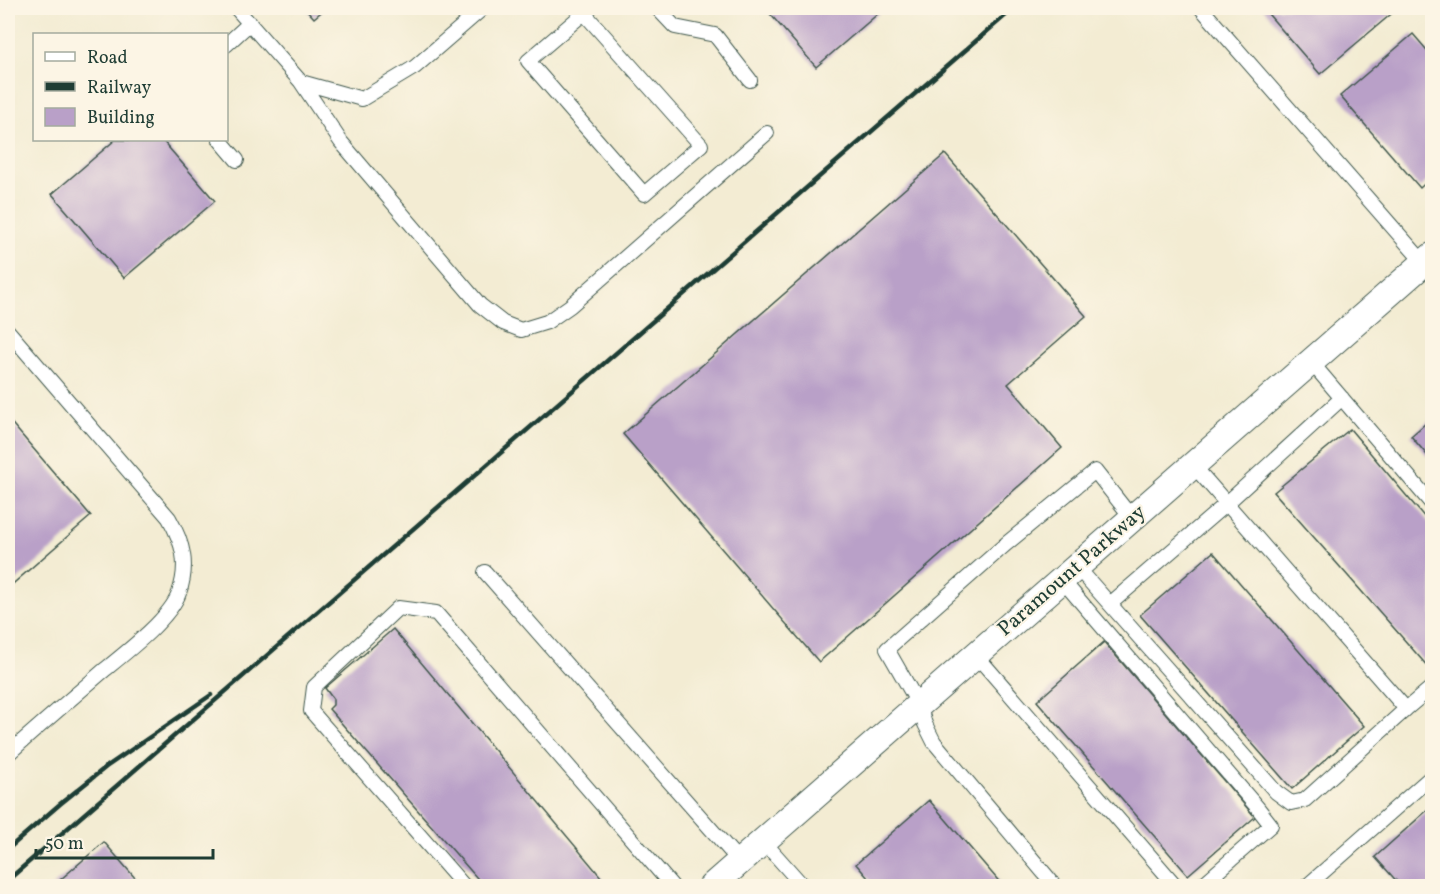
<svg xmlns="http://www.w3.org/2000/svg" width="1440" height="894" viewBox="0 0 1440 894" font-family="Vollkorn,serif">
  <style>
    .building { fill: #b9a0c8 }
    .lines { fill: none; stroke-linecap: round; stroke-linejoin: round }
    .service-casing { stroke: #3f574c; stroke-width: 16 }
    .minor-casing { stroke: #3f574c; stroke-width: 28 }
    .service { stroke: #fff; stroke-width: 14 }
    .minor { stroke: #fff; stroke-width: 26 }
    .rail { stroke: #1f3d34; stroke-width: 4.5 }
    .labels { text-anchor: middle; dominant-baseline: central; stroke-width: 4.5; stroke-linejoin: round; paint-order: stroke }
    .street-label { font-size: 21px; fill: #1f3d34; stroke: #fcf5e5 }
  </style>
  <rect width="100%" height="100%" fill="#fcf5e5"/>
  <filter id="ink" filterUnits="userSpaceOnUse"><feTurbulence type="fractalNoise" baseFrequency=".0167" numOctaves="2"/><feDisplacementMap in="SourceGraphic" scale="12" xChannelSelector="R" yChannelSelector="G"/><feConvolveMatrix kernelMatrix="1 2 1 2 8 2 1 2 1" color-interpolation-filters="sRGB"/></filter>
  <filter id="wash" filterUnits="userSpaceOnUse"><feTurbulence type="fractalNoise" baseFrequency=".008" numOctaves="4" result="noise"/><feDisplacementMap in="SourceGraphic" scale="24" xChannelSelector="R" yChannelSelector="G"/><feGaussianBlur stdDeviation="1.35" result="paint"/><feColorMatrix in="noise" values="0 0 0 0 0 0 0 0 0 0 0 0 0 0 0 0 0 1.4 0 .05"/><feComposite in="paint" operator="in"/></filter>
  <g filter="url(#wash)">
    <rect width="100%" height="100%" fill="#f3ecd3"/>
    <g id="blocks">
      <path class="building" d="M 305,8 L 326,8 L 314,18 Z
        M 765,8 L 876,8 L 880,12 L 816,67 Z
        M 1263,8 L 1394,8 L 1396,10 L 1320,74 Z
        M 1413,34 L 1432,56 L 1432,177 L 1420,188 L 1340,96 Z
        M 115,140 L 162,140 L 215,201 L 124,278 L 52,194 Z
        M 945,154 L 1086,316 L 1008,384 L 1062,448 L 819,662 L 623,434 Z
        M 1432,418 L 1432,461 L 1411,436 Z
        M 8,419 L 91,516 L 8,588 Z
        M 1350,429 L 1432,526 L 1432,666 L 1430,669 L 1274,492 Z
        M 1213,552 L 1364,726 L 1292,789 L 1140,615 Z
        M 393,629 L 607,884 L 604,886 L 484,886 L 329,709 L 333,705 L 333,699 L 325,688 Z
        M 1104,642 L 1255,817 L 1188,875 L 1037,701 Z
        M 929,800 L 1003,886 L 875,886 L 856,864 Z
        M 1432,806 L 1432,886 L 1401,886 L 1375,857 Z
        M 104,842 L 142,886 L 53,886 Z"/>
    </g>
  </g>
  <g filter="url(#ink)">
    <use href="#blocks" fill-opacity="0" stroke="#3f574c" stroke-width="1.5"/>
    <g class="lines">
      <g class="service-casing">
        <path id="service" d="M 236,8 L 301,82 L 362,99 L 415,67 L 483,8
          M 657,8 L 675,27 L 715,35 L 750,80
          M 1201,8 L 1424,263
          M 584,13 L 701,145 L 644,194 L 528,61 L 584,13 L 590,8
          M 226,45 L 250,23
          M 301,82 L 341,142 L 480,305 L 503,323 L 521,330 L 547,322 L 570,306 L 767,133
          M 220,140 L 237,160
          M 8,331 L 169,518 C 183,543 189,564 179,593 C 170,619 124,654 102,672 C 71,699 39,726 8,754
          M 1311,362 L 1432,504
          M 1193,465 L 1406,709 L 1432,687
          M 1077,567 L 1276,792 L 1291,803 L 1305,800 L 1406,709
          M 485,572 L 740,862
          M 1062,580 L 1257,807 L 1271,825 L 1201,886
          M 1110,604 L 1226,504 L 1342,398
          M 976,655 L 1176,886
          M 763,841 L 803,886
          M 464,886 L 311,711 L 314,687 L 398,608 L 436,613 L 672,886
          M 1055,886 L 934,742 L 925,724 L 919,705 L 887,649 L 1006,544 L 1095,471 L 1132,518
          M 1307,886 L 1432,776"/>
      </g>
      <g class="minor-casing">
        <path id="minor" d="M 712,886 L 1432,256"/>
      </g>
      <use href="#service" class="service"/>
      <use href="#minor" class="minor"/>
      <path class="rail" d="M 8,849 L 60,804 L 106,767 L 211,695
        M 8,880 L 1014,8"/>
    </g>
  </g>
  <g class="labels">
    <g class="street-label">
      <text transform="translate(1072 571) rotate(-41)">Paramount Parkway</text>
    </g>
  </g>
  <rect width="1440" height="894" fill="none" stroke="#fcf5e5" stroke-width="30"/>
  <rect x="33" y="33" width="195" height="108" fill="#fcf5e5" stroke="#a4ab9e" stroke-width="1.5"/>
  <rect x="45" y="52" width="30" height="9" fill="#ffffff" stroke="#a4ab9e" stroke-width="1.5"/>
  <text x="87" y="63" font-size="18" fill="#1f3d34">Road</text>
  <rect x="45" y="82" width="30" height="9" fill="#1f3d34" stroke="#a4ab9e" stroke-width="1.5"/>
  <text x="87" y="93" font-size="18" fill="#1f3d34">Railway</text>
  <rect x="45" y="108" width="30" height="18" fill="#b9a0c8" stroke="#a4ab9e" stroke-width="1.5"/>
  <text x="87" y="123" font-size="18" fill="#1f3d34">Building</text>
  <path d="M36 849v9h177v-9" fill="none" stroke="#1f3d34" stroke-width="3"/>
  <text x="45" y="849" font-size="18" fill="#1f3d34" stroke="#fcf5e5" stroke-width="4.5" paint-order="stroke">50 m</text>
</svg>
